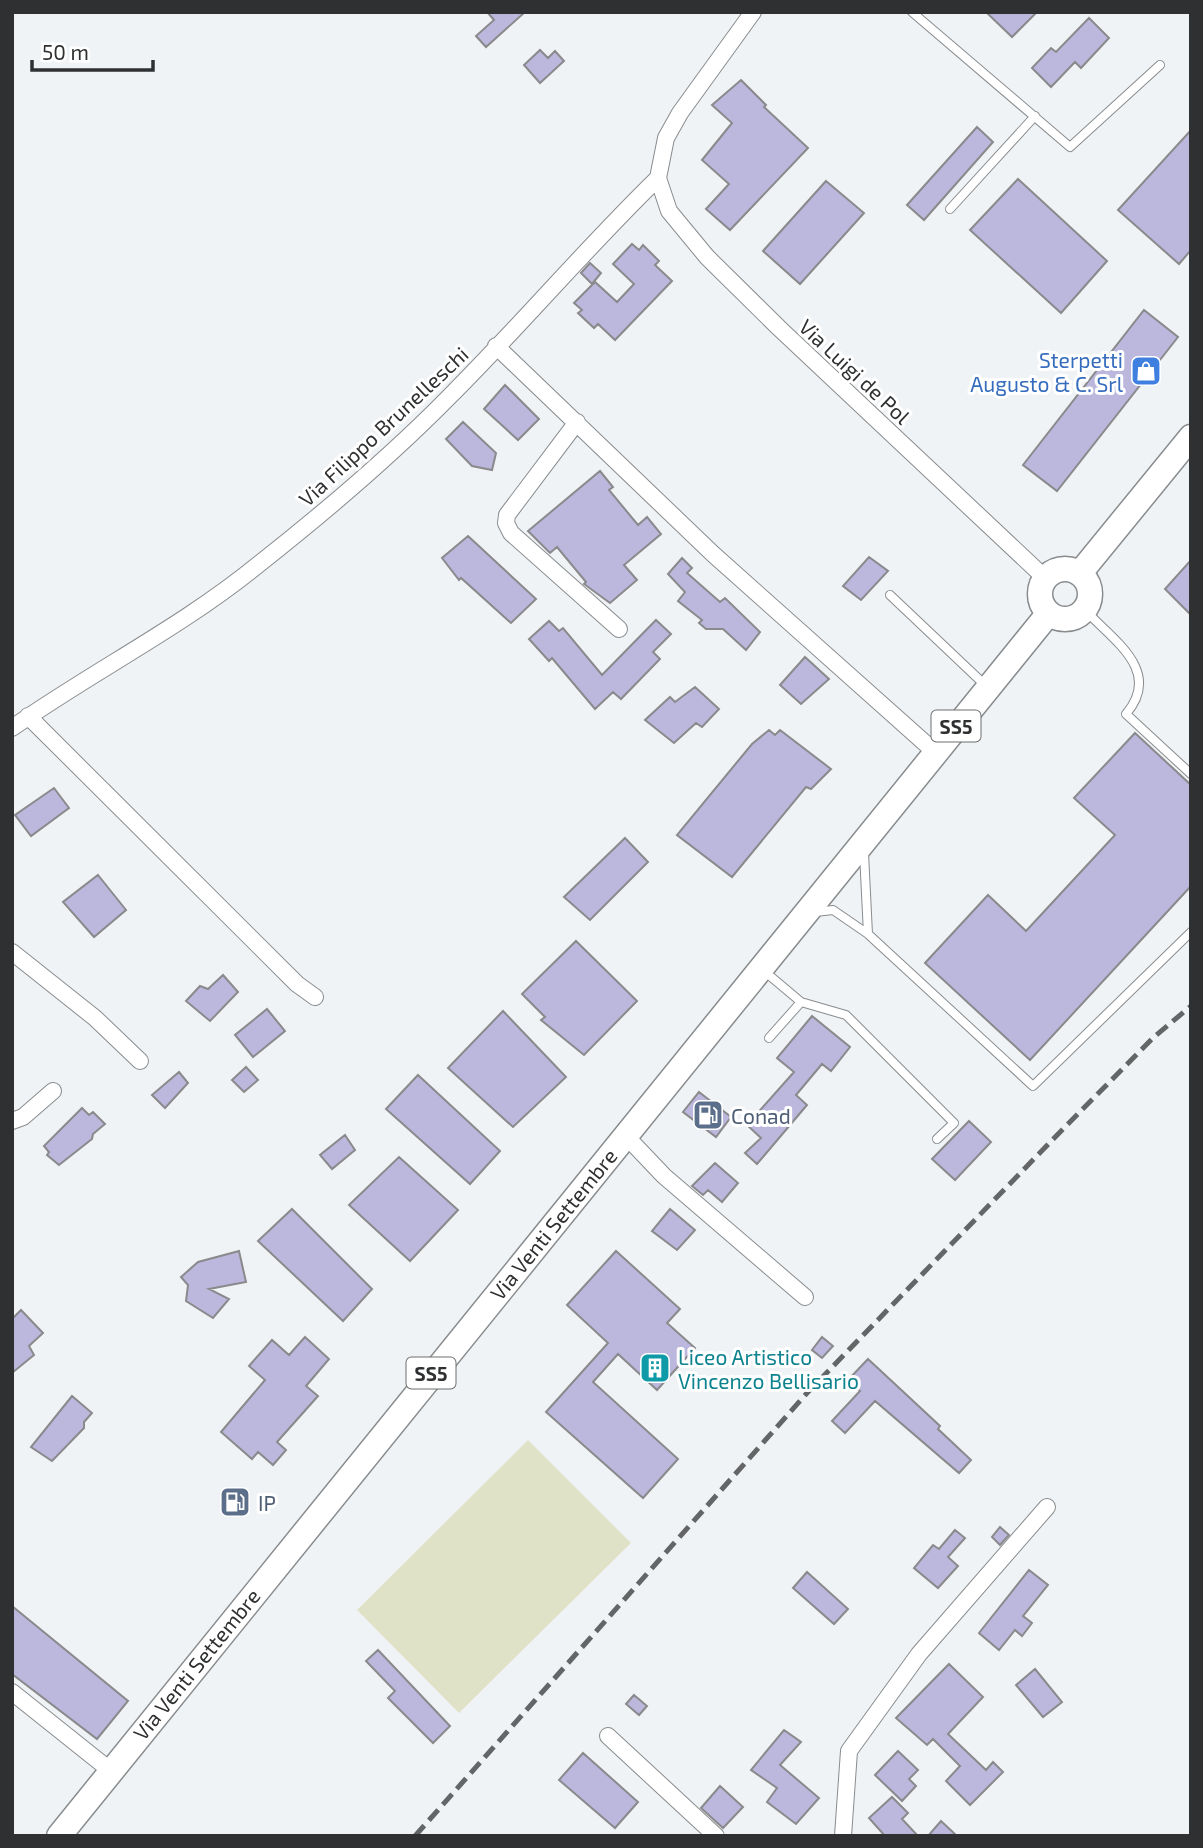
<svg xmlns="http://www.w3.org/2000/svg" width="1203" height="1848" viewBox="0 0 1203 1848" font-family="'Exo 2',sans-serif">
  <style>
    .pitch { fill: #e0e2c8 }
    .building { fill: #bcb7dd; stroke: #8a898c; stroke-width: 2 }
    .lines { fill: none; stroke-linecap: round; stroke-linejoin: round }
    .service-casing { stroke: #898c8e; stroke-width: 10 }
    .minor-casing { stroke: #898c8e; stroke-width: 18 }
    .primary-casing { stroke: #898c8e; stroke-width: 27 }
    .service { stroke: #fff; stroke-width: 8 }
    .minor { stroke: #fff; stroke-width: 16 }
    .primary { stroke: #fff; stroke-width: 24 }
    .rail { stroke: #636566; stroke-width: 5; stroke-dasharray: 14 7; stroke-linecap: butt }
    .labels { text-anchor: middle; dominant-baseline: central; stroke-width: 6; stroke-linejoin: round; paint-order: stroke }
    .shield { fill: #fff; stroke: #6d6e6f; stroke-width: 2 }
    .shield-label { font-size: 19px; font-weight: bold; fill: #2f3031 }
    .shop-label { font-size: 21px; fill: #366cbe; stroke: #fff; text-anchor: end }
    .street-label { font-size: 21px; fill: #2f3031; stroke: #fff }
    .service-label { font-size: 21px; fill: #4e5e75; stroke: #fff; text-anchor: start }
    .culture-label { font-size: 21px; fill: #0d838f; stroke: #fff; text-anchor: start }
  </style>
  <rect width="100%" height="100%" fill="#f0f3f5"/>
  <path class="pitch" d="M 528,1440 L 631,1543 L 459,1713 L 357,1610 Z"/>
  <path class="building" d="M 487,12 L 525,12 L 486,47 L 476,36 L 494,20 Z
    M 986,12 L 1037,12 L 1012,37 Z
    M 1089,18 L 1109,38 L 1081,68 L 1075,62 L 1051,87 L 1032,68 L 1051,48 L 1056,52 Z
    M 540,50 L 548,58 L 555,51 L 564,61 L 540,83 L 524,65 Z
    M 741,80 L 766,105 L 764,107 L 808,148 L 730,230 L 706,209 L 729,184 L 702,160 L 732,123 L 712,105 Z
    M 977,127 L 993,142 L 924,220 L 907,205 Z
    M 1191,130 L 1191,250 L 1179,264 L 1118,210 Z
    M 1018,179 L 1107,261 L 1061,313 L 970,230 Z
    M 826,181 L 864,213 L 800,284 L 763,251 Z
    M 632,244 L 639,250 L 643,245 L 659,261 L 655,265 L 672,281 L 615,340 L 598,324 L 594,328 L 578,313 L 582,310 L 574,303 L 595,282 L 617,302 L 634,284 L 613,264 Z
    M 590,263 L 601,273 L 592,284 L 581,273 Z
    M 1144,310 L 1178,337 L 1057,491 L 1023,465 Z
    M 505,385 L 539,419 L 518,440 L 484,409 Z
    M 463,422 L 496,453 L 492,470 L 472,466 L 446,439 Z
    M 600,471 L 613,487 L 609,490 L 638,525 L 647,517 L 661,534 L 624,565 L 637,580 L 610,603 L 584,584 L 586,582 L 557,547 L 550,553 L 528,531 Z
    M 468,536 L 536,599 L 511,623 L 461,578 L 459,580 L 442,558 Z
    M 869,557 L 888,571 L 861,600 L 843,586 Z
    M 682,558 L 692,568 L 687,573 L 720,602 L 725,598 L 760,632 L 746,650 L 723,629 L 706,629 L 699,623 L 702,620 L 678,601 L 685,592 L 668,574 Z
    M 1191,560 L 1191,615 L 1165,589 Z
    M 656,620 L 671,634 L 653,652 L 660,659 L 621,699 L 613,692 L 595,709 L 552,658 L 549,661 L 529,639 L 549,621 L 559,631 L 563,628 L 602,675 Z
    M 805,657 L 829,679 L 801,704 L 780,685 Z
    M 695,687 L 719,709 L 702,727 L 696,723 L 674,743 L 645,720 L 670,697 L 675,702 Z
    M 769,730 L 775,735 L 780,730 L 831,769 L 811,789 L 806,787 L 732,877 L 677,835 L 752,744 Z
    M 1135,733 L 1191,785 L 1191,886 L 1030,1060 L 925,963 L 988,895 L 1026,931 L 1115,835 L 1074,798 Z
    M 54,788 L 69,808 L 31,836 L 15,815 Z
    M 625,838 L 648,862 L 590,920 L 564,897 Z
    M 98,875 L 126,910 L 94,937 L 63,902 Z
    M 576,941 L 637,1001 L 584,1055 L 541,1020 L 545,1017 L 522,994 Z
    M 223,975 L 238,992 L 210,1021 L 186,1001 L 200,986 L 208,989 Z
    M 267,1009 L 285,1031 L 253,1057 L 235,1035 Z
    M 503,1011 L 566,1077 L 513,1127 L 448,1068 Z
    M 812,1016 L 850,1047 L 831,1071 L 822,1064 L 796,1095 L 807,1105 L 757,1164 L 745,1153 L 761,1138 L 747,1125 L 794,1072 L 777,1058 Z
    M 246,1067 L 258,1080 L 244,1092 L 232,1080 Z
    M 179,1072 L 188,1083 L 165,1108 L 152,1095 Z
    M 418,1075 L 500,1151 L 470,1184 L 386,1109 Z
    M 699,1092 L 731,1117 L 716,1137 L 683,1112 Z
    M 82,1108 L 89,1115 L 93,1112 L 105,1124 L 93,1134 L 92,1139 L 59,1165 L 47,1155 L 49,1152 L 44,1146 Z
    M 969,1121 L 991,1142 L 955,1180 L 932,1159 Z
    M 345,1135 L 355,1150 L 332,1169 L 320,1155 Z
    M 399,1157 L 458,1210 L 410,1261 L 349,1205 Z
    M 715,1163 L 738,1183 L 722,1202 L 708,1190 L 703,1195 L 692,1186 Z
    M 292,1209 L 372,1289 L 343,1321 L 258,1241 Z
    M 670,1209 L 695,1230 L 677,1250 L 652,1231 Z
    M 239,1251 L 246,1282 L 209,1289 L 229,1299 L 213,1318 L 186,1301 L 188,1285 L 181,1277 L 198,1262 Z
    M 616,1251 L 680,1309 L 667,1323 L 695,1348 L 657,1390 L 618,1354 L 593,1382 L 678,1459 L 643,1498 L 546,1412 L 608,1343 L 567,1305 Z
    M 21,1310 L 43,1333 L 29,1346 L 34,1355 L 12,1373 L 12,1319 Z
    M 305,1337 L 329,1359 L 306,1386 L 318,1396 L 277,1442 L 286,1450 L 273,1465 L 258,1452 L 252,1459 L 221,1432 L 265,1380 L 249,1366 L 272,1340 L 289,1355 Z
    M 822,1337 L 833,1346 L 822,1358 L 812,1350 Z
    M 868,1359 L 940,1426 L 938,1429 L 971,1460 L 959,1473 L 875,1401 L 845,1433 L 832,1421 L 860,1391 L 848,1380 Z
    M 72,1396 L 92,1413 L 84,1422 L 84,1428 L 52,1461 L 31,1447 Z
    M 1000,1527 L 1009,1535 L 1000,1545 L 992,1537 Z
    M 955,1530 L 965,1538 L 948,1557 L 958,1566 L 938,1588 L 914,1568 L 933,1545 L 939,1549 Z
    M 1029,1570 L 1048,1585 L 1023,1616 L 1032,1623 L 1022,1636 L 1015,1630 L 999,1650 L 979,1633 Z
    M 807,1572 L 848,1609 L 834,1624 L 793,1588 Z
    M 12,1606 L 128,1701 L 97,1739 L 12,1674 Z
    M 378,1650 L 450,1726 L 433,1743 L 388,1698 L 395,1691 L 366,1661 Z
    M 949,1664 L 983,1697 L 948,1734 L 986,1770 L 993,1762 L 1003,1772 L 970,1805 L 946,1781 L 960,1766 L 933,1739 L 927,1745 L 896,1718 Z
    M 1035,1669 L 1062,1702 L 1043,1717 L 1016,1685 Z
    M 634,1695 L 647,1706 L 639,1715 L 626,1704 Z
    M 784,1730 L 801,1742 L 780,1765 L 819,1798 L 796,1824 L 767,1802 L 777,1788 L 751,1770 Z
    M 898,1751 L 918,1770 L 909,1779 L 916,1786 L 902,1801 L 875,1775 Z
    M 583,1753 L 638,1802 L 615,1828 L 559,1780 Z
    M 720,1786 L 743,1807 L 723,1828 L 701,1808 Z
    M 892,1797 L 908,1813 L 902,1819 L 918,1836 L 885,1836 L 869,1818 Z
    M 941,1821 L 957,1836 L 928,1836 Z"/>
  <g class="lines">
    <g class="service-casing">
      <path id="service" d="M 912,12 L 1070,147 L 1160,65
        M 950,209 L 1035,116
        M 890,595 L 985,685
        M 1085,610 C 1113,640 1163,671 1126,714 L 1191,774
        M 864,853 L 868,934
        M 815,912 L 833,910 L 868,934 L 1033,1086 L 1191,932
        M 763,970 L 801,1002 L 769,1038
        M 801,1002 L 846,1015 L 954,1123 L 937,1139"/>
    </g>
    <g class="minor-casing">
      <path id="minor" d="M 753,12 L 680,113 L 666,138 L 658,178 L 669,211 L 707,257 L 779,328 L 1045,578
        M 496,346 L 713,554 L 935,752
        M 577,422 L 507,515 L 506,523 L 511,533 L 619,629
        M 28,716 L 297,984 L 315,997
        M 12,728 C 93,671 182,627 259,564 C 325,512 391,456 450,396 C 521,325 586,248 658,178
        M 12,952 L 95,1018 L 140,1061
        M 12,1121 L 23,1117 L 53,1091
        M 625,1135 L 664,1176 L 805,1297
        M 12,1692 L 111,1771
        M 608,1736 L 716,1836
        M 843,1836 L 849,1751 L 919,1654 L 1047,1507"/>
    </g>
    <g class="primary-casing">
      <path id="primary" d="M1040 594a25 25 0 1 1 50 0a25 25 0 1 1-50 0Z
        M 1080,573 L 1191,437
        M 59,1836 L 1049,613"/>
    </g>
    <use href="#service" class="service"/>
    <use href="#minor" class="minor"/>
    <use href="#primary" class="primary"/>
    <path class="rail" d="M 415,1836 L 807,1393 L 1063,1129 L 1154,1037 L 1191,1006"/>
  </g>
  <defs>
    <g id="shop-square" transform="scale(1.575)"><rect x="-9" y="-9" width="18" height="18" rx="4" fill="#3f7fe0" stroke="#fff"/><path d="M-5-2.5h2.3a2.7 3.5 0 0 1 5.4 0H5L5.5 6h-11ZM-1.5-2.5h3a1.5 2.3 0 0 0-3 0Z" fill="#fff"/></g>
    <g id="fuel-square" transform="scale(1.575)"><rect x="-9" y="-9" width="18" height="18" rx="4" fill="#5c6f8a" stroke="#fff"/><path d="M-5.5-6h7V0h2V4h1.3V-2.5L3-4.5l.8-.8L6-3V5H2.5V1h-1V6h-7ZM-4.2-4.7v3.2H.2V-4.7Z" fill="#fff"/></g>
    <g id="building-square" transform="scale(1.575)"><rect x="-9" y="-9" width="18" height="18" rx="4" fill="#0f9aa8" stroke="#fff"/><path d="M-4-6H4V6H1V3H-1V6H-4ZM-2.5-4.3h1.7v1.8h-1.7ZM.8-4.3h1.7v1.8H.8ZM-2.5-1h1.7V.8h-1.7ZM.8-1h1.7V.8H.8Z" fill="#fff"/></g>
  </defs>
  <g fill-rule="evenodd">
    <use href="#shop-square" x="1146" y="371"/>
    <use href="#fuel-square" x="708" y="1115"/>
    <use href="#building-square" x="655" y="1368"/>
    <use href="#fuel-square" x="235" y="1502"/>
  </g>
  <g class="labels">
    <g class="shield">
      <rect x="931.5" y="710.5" width="49" height="31" rx="5"/>
      <rect x="406.5" y="1357.5" width="49" height="31" rx="5"/>
    </g>
    <g class="shield-label">
      <text x="956" y="726">SS5</text>
      <text x="431" y="1373">SS5</text>
    </g>
    <g class="shop-label">
      <text x="1123" y="359">Sterpetti<tspan x="1123" dy="24">Augusto &amp; C. Srl</tspan></text>
    </g>
    <g class="street-label">
      <text transform="translate(855 371) rotate(43)">Via Luigi de Pol</text>
      <text transform="translate(383 426) rotate(-43)">Via Filippo Brunelleschi</text>
      <text transform="translate(553 1224) rotate(-51)">Via Venti Settembre</text>
      <text transform="translate(196 1664) rotate(-51)">Via Venti Settembre</text>
    </g>
    <g class="service-label">
      <text x="731" y="1115">Conad</text>
      <text x="258" y="1502">IP</text>
    </g>
    <g class="culture-label">
      <text x="678" y="1356">Liceo Artistico<tspan x="678" dy="24">Vincenzo Bellisario</tspan></text>
    </g>
  </g>
  <rect width="1203" height="1848" fill="none" stroke="#2f3031" stroke-width="28"/>
  <path d="M32 60v10h121v-10" fill="none" stroke="#2f3031" stroke-width="3.5"/>
  <text x="42" y="60" font-size="21" fill="#2f3031" stroke="#ffffff" stroke-width="5" paint-order="stroke">50 m</text>
</svg>
